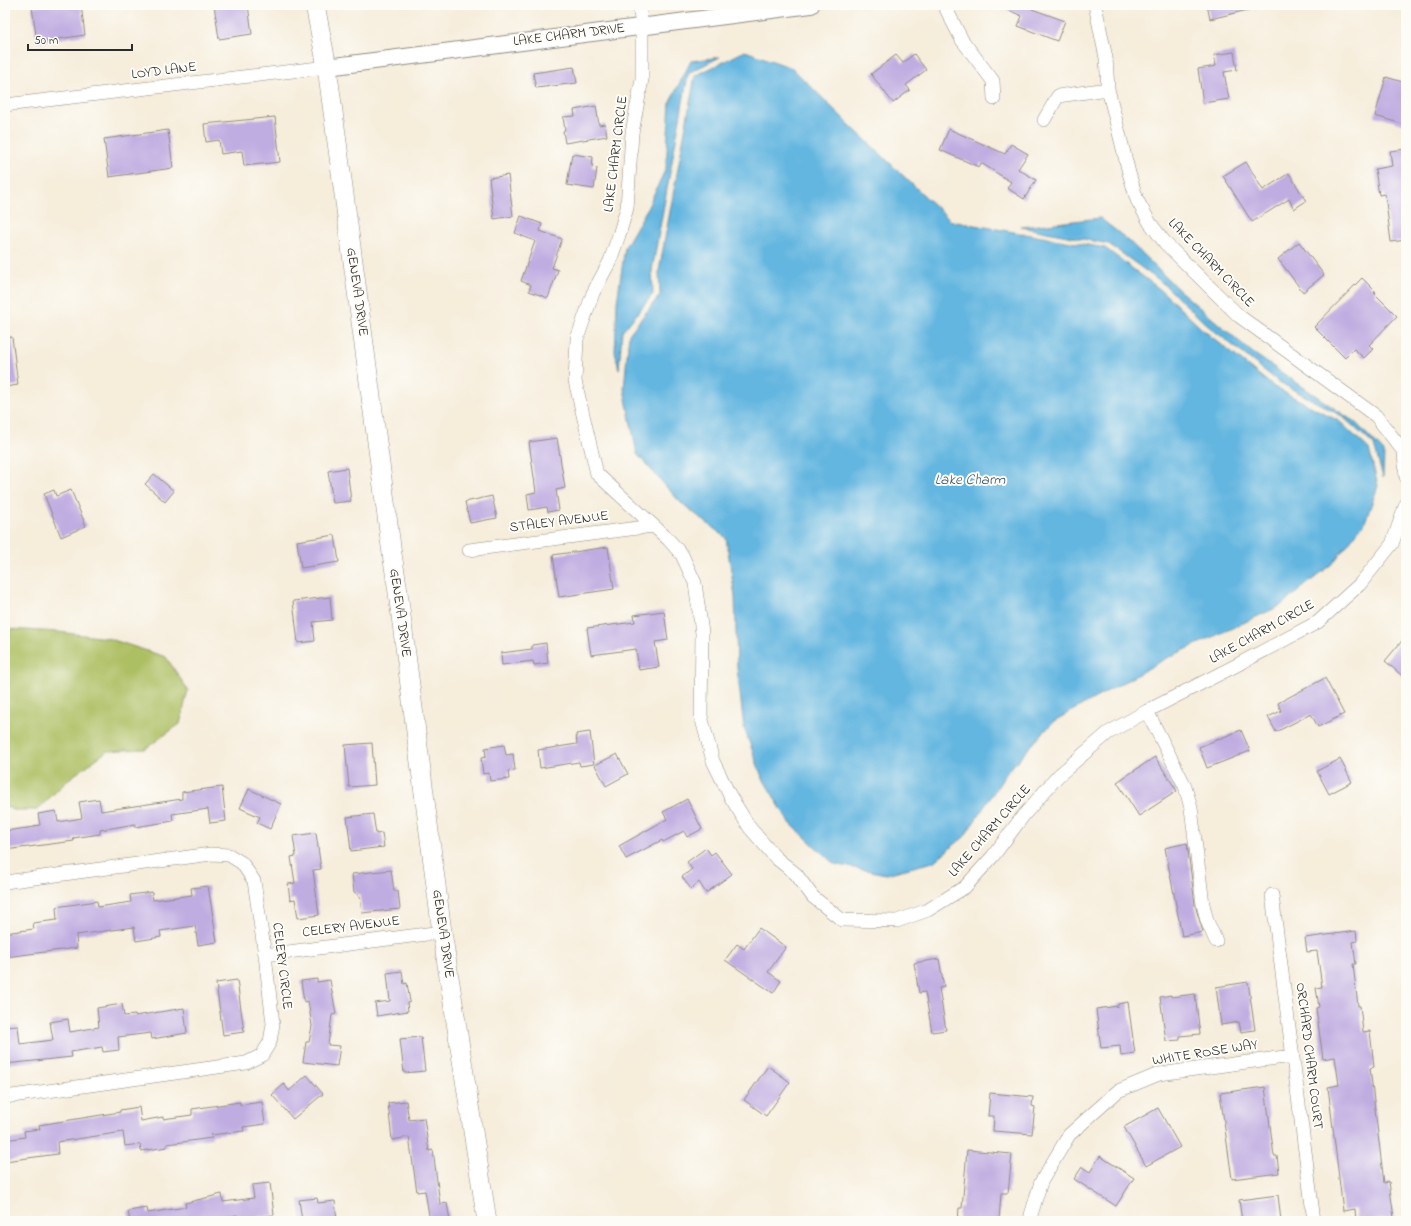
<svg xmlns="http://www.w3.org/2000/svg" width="1411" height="1226" viewBox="0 0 1411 1226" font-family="'Indie Flower',sans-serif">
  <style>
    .green { fill: #adbf63; stroke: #6c7547 }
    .water { fill: #64b6e0; stroke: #487086 }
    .building { fill: #bface1 }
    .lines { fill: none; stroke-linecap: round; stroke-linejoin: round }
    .minor-casing { stroke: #908c83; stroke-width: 14 }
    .tertiary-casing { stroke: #908c83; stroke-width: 18 }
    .secondary-casing { stroke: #908c83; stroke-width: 20 }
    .minor { stroke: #fff; stroke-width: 13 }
    .tertiary { stroke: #fff; stroke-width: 16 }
    .secondary { stroke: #fff; stroke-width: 19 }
    .labels { text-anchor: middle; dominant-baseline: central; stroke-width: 4; stroke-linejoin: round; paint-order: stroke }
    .street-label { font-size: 14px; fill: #2b2b2b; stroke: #fdfcf7 }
    .water-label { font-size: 15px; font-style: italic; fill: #3f5c6a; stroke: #fdfcf7 }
  </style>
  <rect width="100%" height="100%" fill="#fdfcf7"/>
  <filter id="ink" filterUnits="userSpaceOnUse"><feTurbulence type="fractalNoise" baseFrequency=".025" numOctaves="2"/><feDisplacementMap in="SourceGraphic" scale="8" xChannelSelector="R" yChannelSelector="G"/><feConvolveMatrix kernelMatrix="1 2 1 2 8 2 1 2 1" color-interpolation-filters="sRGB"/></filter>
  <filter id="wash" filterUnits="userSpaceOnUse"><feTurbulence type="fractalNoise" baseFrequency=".012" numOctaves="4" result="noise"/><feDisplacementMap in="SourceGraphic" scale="16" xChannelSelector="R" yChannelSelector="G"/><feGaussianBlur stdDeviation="0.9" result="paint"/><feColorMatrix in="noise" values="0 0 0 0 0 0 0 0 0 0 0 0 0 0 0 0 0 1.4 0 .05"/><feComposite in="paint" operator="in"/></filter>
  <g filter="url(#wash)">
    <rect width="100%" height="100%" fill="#f6eddb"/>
    <path class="green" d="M 5,621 L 9,629 L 59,632 L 107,638 L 166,657 L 188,690 L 180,724 L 145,749 L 107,751 L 69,779 L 37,810 L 13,810 L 5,806 Z"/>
    <path class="water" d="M 745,51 L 792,68 L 855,130 L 951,221 L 1105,248 L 1161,290 L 1202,329 L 1274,387 L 1339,421 L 1369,449 L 1378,486 L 1365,522 L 1333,563 L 1280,606 L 1165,659 L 1054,721 L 1008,771 L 964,837 L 933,862 L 886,874 L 834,864 L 789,822 L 762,777 L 744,728 L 737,668 L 735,596 L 726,538 L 680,502 L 637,454 L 624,389 L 629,334 L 660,295 L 659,271 L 695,76 Z
      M 720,57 L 692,71 L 688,75 L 652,270 L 653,294 L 622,332 L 619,369 L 615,352 L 617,302 L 625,247 L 647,209 L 666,168 L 670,102 L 691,61 Z
      M 1100,218 L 1129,241 L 1180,291 L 1253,353 L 1356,423 L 1384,452 L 1383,478 L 1374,445 L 1342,416 L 1279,382 L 1207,325 L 1165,285 L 1109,244 L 1021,227 Z"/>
    <g id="blocks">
      <path class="building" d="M 49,5 L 81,5 L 85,35 L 37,42 L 32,7 Z
        M 214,5 L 248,5 L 252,34 L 219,39 Z
        M 997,5 L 1032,5 L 1032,9 L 1065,21 L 1057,41 L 1018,26 L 1022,16 Z
        M 1207,5 L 1251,5 L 1252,9 L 1210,19 Z
        M 1234,52 L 1237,70 L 1224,72 L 1229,99 L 1203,103 L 1198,69 L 1216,66 L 1214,55 Z
        M 914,54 L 926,70 L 906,85 L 910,90 L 893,103 L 871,74 L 896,55 L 903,63 Z
        M 574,67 L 577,83 L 536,88 L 533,73 Z
        M 1386,77 L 1406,83 L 1406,125 L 1375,116 Z
        M 596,106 L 599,125 L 605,124 L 607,136 L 565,143 L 563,131 L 565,130 L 563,117 L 575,116 L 574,110 Z
        M 275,117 L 280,162 L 244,166 L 242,151 L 221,154 L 219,140 L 206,142 L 204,124 Z
        M 949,129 L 1005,154 L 1011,144 L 1028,154 L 1018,169 L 1036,180 L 1024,199 L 1007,188 L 1011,182 L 981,163 L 979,167 L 940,150 Z
        M 168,130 L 173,168 L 109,177 L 104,139 Z
        M 1406,149 L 1406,240 L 1391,242 L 1385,194 L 1379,195 L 1375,169 L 1392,166 L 1390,151 Z
        M 572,154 L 593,157 L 592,167 L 597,168 L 594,189 L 567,185 Z
        M 1246,162 L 1263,190 L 1289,173 L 1306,201 L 1294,209 L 1289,199 L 1252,222 L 1223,176 Z
        M 508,175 L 513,216 L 494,219 L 489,178 Z
        M 521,216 L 542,224 L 540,231 L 562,239 L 552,268 L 558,270 L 548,298 L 529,291 L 531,285 L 521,281 L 535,241 L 515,233 Z
        M 1299,242 L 1324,275 L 1303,292 L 1278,259 Z
        M 1362,278 L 1376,292 L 1374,293 L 1397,316 L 1369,345 L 1373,349 L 1364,358 L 1354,349 L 1345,358 L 1314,327 Z
        M 12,337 L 18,385 L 5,387 L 5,338 Z
        M 557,438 L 565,488 L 556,490 L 559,510 L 548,512 L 547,507 L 529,510 L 527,494 L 536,492 L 529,442 Z
        M 347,468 L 351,501 L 333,503 L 328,471 Z
        M 154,474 L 174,491 L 165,502 L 145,484 Z
        M 54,490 L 56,496 L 71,490 L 86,526 L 61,537 L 44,494 Z
        M 492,496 L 497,518 L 470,523 L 465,502 Z
        M 335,535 L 339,562 L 301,568 L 297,541 Z
        M 608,547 L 614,589 L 559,597 L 553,555 Z
        M 330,597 L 332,620 L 313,622 L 315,641 L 298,643 L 293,601 Z
        M 664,611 L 668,640 L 655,642 L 659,667 L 639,670 L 636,649 L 591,655 L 587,628 L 635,622 L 634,615 Z
        M 1406,636 L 1406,679 L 1385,661 Z
        M 546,643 L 548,663 L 534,665 L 533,661 L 502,665 L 501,653 L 532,649 L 532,645 Z
        M 1325,678 L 1344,714 L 1318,727 L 1311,714 L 1276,732 L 1268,717 L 1281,711 L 1278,703 Z
        M 1241,730 L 1250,751 L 1207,768 L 1199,747 Z
        M 590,732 L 594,764 L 580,766 L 579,762 L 540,768 L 538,750 L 577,744 L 576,734 Z
        M 372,743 L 375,785 L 349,787 L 345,745 Z
        M 504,745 L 506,755 L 513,754 L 515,770 L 508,771 L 509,779 L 490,781 L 489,773 L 483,774 L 481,758 L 486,757 L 485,748 Z
        M 617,754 L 628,774 L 606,786 L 595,765 Z
        M 1155,757 L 1177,791 L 1139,816 L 1117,782 Z
        M 1340,759 L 1352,782 L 1329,794 L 1317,771 Z
        M 222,787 L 226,821 L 210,823 L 208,809 L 172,814 L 173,821 L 135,827 L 135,824 L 100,830 L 100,834 L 73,838 L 74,841 L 5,850 L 5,831 L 35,827 L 34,826 L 40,825 L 38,814 L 56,811 L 58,822 L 82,818 L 79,802 L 99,799 L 101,811 L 182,799 L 182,792 Z
        M 249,789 L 281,804 L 270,829 L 257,823 L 260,817 L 240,808 Z
        M 687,799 L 702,829 L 687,837 L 684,831 L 663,842 L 662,840 L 626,859 L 619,846 L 667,819 L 663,812 Z
        M 373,814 L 376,834 L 382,833 L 384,847 L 351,851 L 347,817 Z
        M 316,833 L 321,869 L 313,870 L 319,915 L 298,918 L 295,899 L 290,900 L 288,884 L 295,883 L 291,857 L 296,856 L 293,836 Z
        M 1187,843 L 1195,905 L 1203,932 L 1182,936 L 1165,848 Z
        M 706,848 L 711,855 L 715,852 L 732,874 L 706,893 L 699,882 L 691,889 L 682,877 L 692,869 L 687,862 Z
        M 391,870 L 394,891 L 398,891 L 400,909 L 362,913 L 360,896 L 354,892 L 352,874 Z
        M 208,886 L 217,942 L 198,945 L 195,926 L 160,931 L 161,937 L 136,941 L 134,927 L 76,935 L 77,948 L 5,957 L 5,933 L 34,929 L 33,923 L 57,920 L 56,907 L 97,901 L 98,907 L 131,902 L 130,895 L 152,892 L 153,900 L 192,895 L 191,888 Z
        M 759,928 L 786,947 L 768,972 L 781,981 L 773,993 L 725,960 L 737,944 L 744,949 Z
        M 1356,931 L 1357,941 L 1353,942 L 1356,964 L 1353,964 L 1358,1006 L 1360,1006 L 1363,1032 L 1370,1031 L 1374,1067 L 1370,1068 L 1384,1183 L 1389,1182 L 1394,1218 L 1370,1221 L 1356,1221 L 1355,1209 L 1343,1211 L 1328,1087 L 1339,1085 L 1335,1057 L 1323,1059 L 1316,1008 L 1319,1007 L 1316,988 L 1322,987 L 1317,951 L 1307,952 L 1305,938 Z
        M 939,959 L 944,987 L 939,988 L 946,1030 L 932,1032 L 925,992 L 919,993 L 914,963 Z
        M 402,971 L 404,984 L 407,983 L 410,1002 L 407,1003 L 408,1011 L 377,1016 L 375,1003 L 390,1001 L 387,973 Z
        M 317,979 L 317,982 L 330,980 L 336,1014 L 332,1015 L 328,1045 L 340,1046 L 337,1066 L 303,1062 L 306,1042 L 309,1042 L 312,1026 L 308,1001 L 304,1002 L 301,981 Z
        M 237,980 L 244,1032 L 223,1035 L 216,983 Z
        M 1248,982 L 1255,1030 L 1241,1032 L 1239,1022 L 1221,1025 L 1216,987 Z
        M 1195,994 L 1200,1034 L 1180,1036 L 1180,1040 L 1166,1041 L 1160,997 L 1171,995 L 1171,997 Z
        M 1128,1002 L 1135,1054 L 1121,1056 L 1120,1046 L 1101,1048 L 1096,1009 L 1118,1006 L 1118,1004 Z
        M 122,1004 L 124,1016 L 135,1015 L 135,1016 L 184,1008 L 187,1033 L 152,1039 L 151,1033 L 118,1037 L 119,1050 L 103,1052 L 102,1047 L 71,1052 L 72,1057 L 5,1064 L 5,1027 L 18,1026 L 20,1044 L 53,1040 L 50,1022 L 68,1019 L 70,1032 L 99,1027 L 97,1008 Z
        M 421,1037 L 425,1071 L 404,1073 L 400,1039 Z
        M 768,1066 L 790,1082 L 766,1116 L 744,1100 Z
        M 307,1075 L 323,1094 L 293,1119 L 272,1095 L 284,1084 L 289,1091 Z
        M 1265,1087 L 1274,1156 L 1277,1156 L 1279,1173 L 1232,1179 L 1220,1093 Z
        M 990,1093 L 1033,1097 L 1032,1106 L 1035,1107 L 1032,1134 L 993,1131 L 994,1116 L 988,1116 Z
        M 406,1101 L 409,1120 L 424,1118 L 429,1151 L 433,1150 L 440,1204 L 447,1203 L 450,1221 L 430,1221 L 425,1191 L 417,1192 L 409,1137 L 392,1140 L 388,1103 Z
        M 240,1102 L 240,1105 L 262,1102 L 265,1124 L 243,1127 L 244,1131 L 211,1135 L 212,1138 L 167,1144 L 167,1147 L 141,1151 L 140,1144 L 125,1146 L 123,1132 L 57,1142 L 58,1154 L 5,1161 L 5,1140 L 25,1137 L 24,1131 L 40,1129 L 39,1125 L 120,1112 L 120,1110 L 139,1107 L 141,1121 L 163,1117 L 163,1119 L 192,1115 L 192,1109 Z
        M 1158,1108 L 1180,1147 L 1146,1166 L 1124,1127 Z
        M 967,1150 L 1012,1154 L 1008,1193 L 1001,1193 L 999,1221 L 958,1221 L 959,1208 L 962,1208 Z
        M 1100,1156 L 1134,1178 L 1116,1206 L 1074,1179 L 1082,1167 L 1090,1172 Z
        M 270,1183 L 274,1215 L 237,1219 L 237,1215 L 212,1221 L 130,1221 L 128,1211 L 147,1208 L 148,1213 L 186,1207 L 185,1203 L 222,1194 L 223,1202 L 254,1198 L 252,1185 Z
        M 1278,1195 L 1281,1221 L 1242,1221 L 1239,1200 Z
        M 317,1198 L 318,1203 L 335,1201 L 337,1221 L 302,1221 L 299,1200 Z"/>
    </g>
  </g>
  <g filter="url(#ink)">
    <use href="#blocks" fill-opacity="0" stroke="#908c83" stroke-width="1"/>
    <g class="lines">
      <g class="minor-casing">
        <path id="minor" d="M 639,5 L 642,26 L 642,79 L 632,133 L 627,208 L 619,235 L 610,261 L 593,293 L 577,339 L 575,381 L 597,474 L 668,539 L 682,555 L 695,583 L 702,633 L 701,716 L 713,761 L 730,796 L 750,828 L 776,858 L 796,874 L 813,897 L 842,920 L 897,921 L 928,910 L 965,887 L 993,856 L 1023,816 L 1058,776 L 1108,733 L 1147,711 L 1233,667 L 1318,622 L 1360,584 L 1392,544 L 1406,504
          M 944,5 L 962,40 L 993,81 L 994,99
          M 1095,5 L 1106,58 L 1108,89 L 1129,173 L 1137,200 L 1150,223 L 1166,244 L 1239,316 L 1376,416 L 1404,452 L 1406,477
          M 5,105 L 327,67
          M 1044,120 L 1058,96 L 1108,89
          M 469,550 L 653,526
          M 1147,711 L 1185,786 L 1191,808 L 1203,904 L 1207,921 L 1216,941
          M 5,882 L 211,854 L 229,855 L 242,863 L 254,881 L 265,955 L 273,1024 L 270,1042 L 262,1055 L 246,1063 L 5,1097
          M 1272,895 L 1314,1221
          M 265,955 L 442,932
          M 1030,1221 L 1031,1215 L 1041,1182 L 1069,1135 L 1118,1091 L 1159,1074 L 1292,1056"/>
      </g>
      <g class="tertiary-casing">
        <path id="tertiary" d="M 327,67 L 811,5"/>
      </g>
      <g class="secondary-casing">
        <path id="secondary" d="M 315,5 L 327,67 L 392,554 L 397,585 L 442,932 L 487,1221"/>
      </g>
      <use href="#minor" class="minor"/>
      <use href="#tertiary" class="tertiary"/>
      <use href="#secondary" class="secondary"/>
    </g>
  </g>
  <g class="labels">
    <g class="street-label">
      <text transform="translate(569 35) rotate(-7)">LAKE CHARM DRIVE</text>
      <text transform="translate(164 71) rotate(-7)">LOYD LANE</text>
      <text transform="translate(616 154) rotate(-83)">LAKE CHARM CIRCLE</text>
      <text transform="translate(1211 263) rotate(46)">LAKE CHARM CIRCLE</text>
      <text transform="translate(357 292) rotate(82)">GENEVA DRIVE</text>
      <text transform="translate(559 522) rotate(-7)">STALEY AVENUE</text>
      <text transform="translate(400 613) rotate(82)">GENEVA DRIVE</text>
      <text transform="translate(1262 632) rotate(-29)">LAKE CHARM CIRCLE</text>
      <text transform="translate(990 831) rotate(-49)">LAKE CHARM CIRCLE</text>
      <text transform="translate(351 927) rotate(-7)">CELERY AVENUE</text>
      <text transform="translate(443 934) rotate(82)">GENEVA DRIVE</text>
      <text transform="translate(282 966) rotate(83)">CELERY CIRCLE</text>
      <text transform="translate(1205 1053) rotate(-9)">WHITE ROSE WAY</text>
      <text transform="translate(1309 1056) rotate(83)">ORCHARD CHARM COURT</text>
    </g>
    <g class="water-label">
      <text x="970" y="480">Lake Charm</text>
    </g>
  </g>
  <rect width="1411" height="1226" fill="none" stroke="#fdfcf7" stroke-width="20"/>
  <path d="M28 44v6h104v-6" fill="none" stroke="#2b2b2b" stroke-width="2"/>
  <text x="34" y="44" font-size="12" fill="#2b2b2b" stroke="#fdfcf7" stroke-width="3" paint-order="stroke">50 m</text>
</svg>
